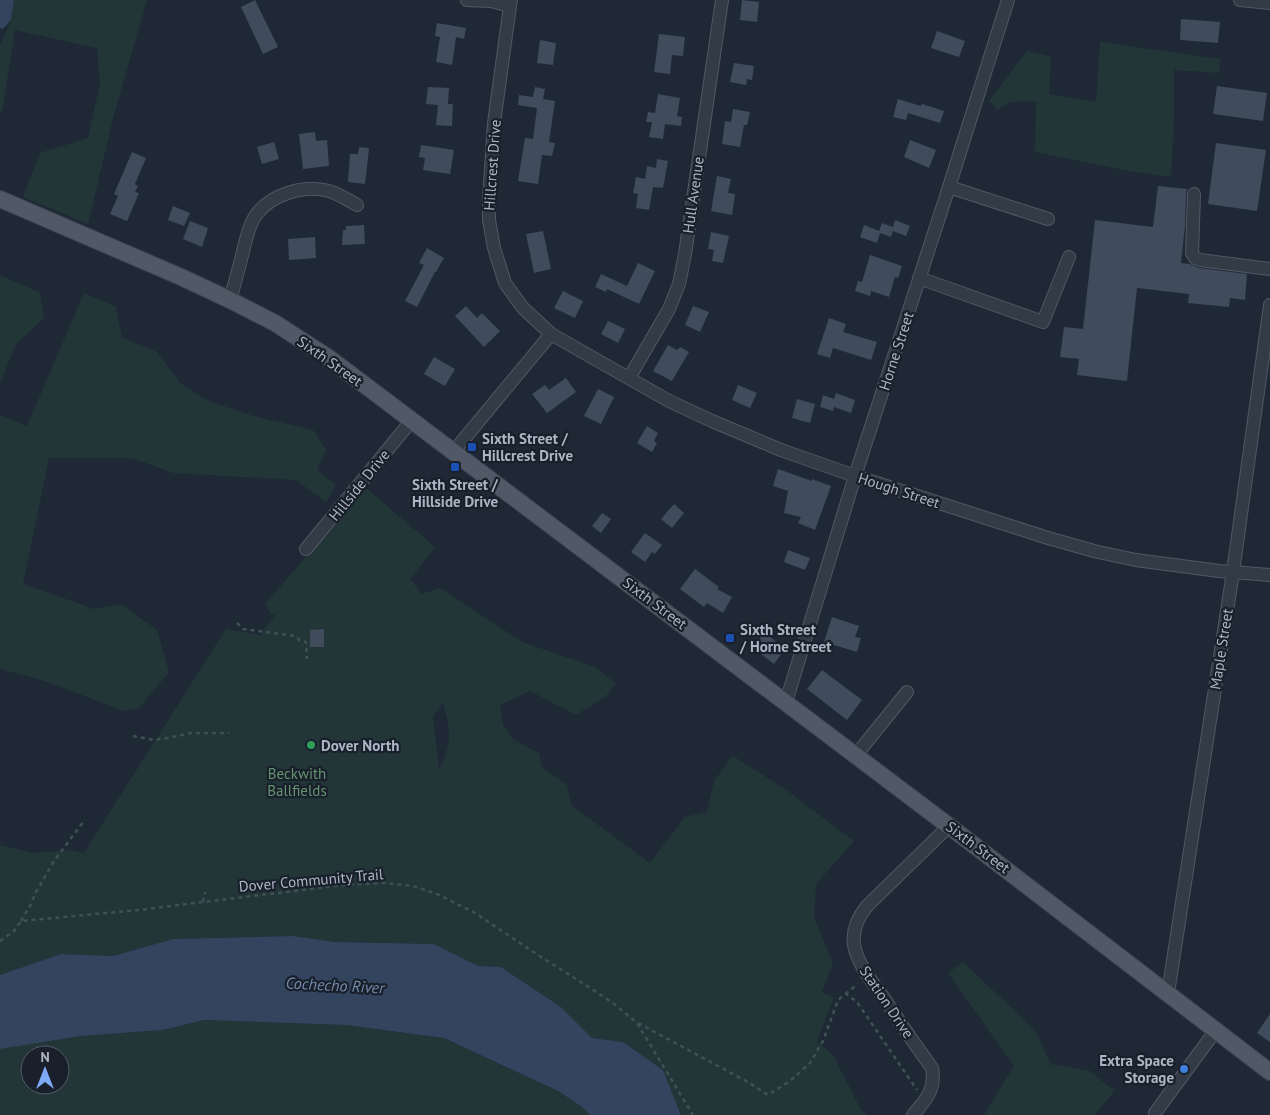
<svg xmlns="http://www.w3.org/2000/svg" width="1270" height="1115" viewBox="0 0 1270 1115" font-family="'PT Sans',sans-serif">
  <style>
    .green { fill: #223638; fill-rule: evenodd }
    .water { fill: #33445e }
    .building { fill: #404b5b }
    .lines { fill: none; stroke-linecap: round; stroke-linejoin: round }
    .minor-casing { stroke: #505865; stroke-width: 14 }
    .major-casing { stroke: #3c4450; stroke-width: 18 }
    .path { stroke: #3f5155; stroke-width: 2.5; stroke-dasharray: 4 4; stroke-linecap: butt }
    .minor { stroke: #333b46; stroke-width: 12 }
    .major { stroke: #515967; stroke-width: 16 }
    .transit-dot { fill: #1a4fb4; stroke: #19202b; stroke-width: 2 }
    .leisure-dot { fill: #2e9e5b; stroke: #19202b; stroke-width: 2 }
    .shop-dot { fill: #3f7fe0; stroke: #19202b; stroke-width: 2 }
    .labels { text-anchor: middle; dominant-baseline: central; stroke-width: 4.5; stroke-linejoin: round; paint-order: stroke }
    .street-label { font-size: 15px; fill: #adb5c4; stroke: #19202b }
    .poi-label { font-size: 15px; font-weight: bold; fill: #adb5c4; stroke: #19202b; text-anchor: start }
    .park-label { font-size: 15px; fill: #659371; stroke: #19202b }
    .water-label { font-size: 16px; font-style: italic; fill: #748bac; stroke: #19202b }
  </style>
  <rect width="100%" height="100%" fill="#1f2936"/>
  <path class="green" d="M 14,0 L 147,0 L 114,114 L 88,224 L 23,197 L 40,153 L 88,138 L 100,83 L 97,48 L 15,30 L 2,112 L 0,111 L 0,46 L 11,20 Z
    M 1100,42 L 1220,59 L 1219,73 L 1174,70 L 1174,119 L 1171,177 L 1129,171 L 1035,152 L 1036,101 L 1009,102 L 998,110 L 989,101 L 1027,51 L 1051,57 L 1049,94 L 1096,102 Z
    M 0,275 L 40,293 L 44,318 L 16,344 L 0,383 Z
    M 84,293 L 116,307 L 122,338 L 157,352 L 180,383 L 208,401 L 253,416 L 313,430 L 326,450 L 317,470 L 336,485 L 326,502 L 296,480 L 174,473 L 132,458 L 49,458 L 23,584 L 94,609 L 121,604 L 157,630 L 169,672 L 139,708 L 124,711 L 45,681 L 0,669 L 0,415 L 27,426 Z
    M 366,488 L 435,547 L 410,579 L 422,594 L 440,588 L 522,642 L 595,667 L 616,684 L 605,697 L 576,715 L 530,691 L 500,705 L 503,725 L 514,740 L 539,753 L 542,767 L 567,785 L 571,805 L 650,863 L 685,817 L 707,812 L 714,781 L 733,756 L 785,789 L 854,841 L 816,884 L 814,918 L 833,963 L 822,992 L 834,998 L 817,1041 L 833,1055 L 860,1108 L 867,1115 L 681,1115 L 663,1070 L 623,1042 L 592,1038 L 561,1007 L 501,967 L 478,966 L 434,944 L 335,942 L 293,936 L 173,939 L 113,956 L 61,954 L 0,975 L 0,845 L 33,853 L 70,850 L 84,853 L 226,629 L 260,635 L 275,615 L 270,613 L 265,604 ZM 443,703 C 451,726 452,748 439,769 L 433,716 Z
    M 963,962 L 1036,1031 L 1050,1064 L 1090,1071 L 1107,1085 L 1115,1090 L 1095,1115 L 984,1115 L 1014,1066 L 948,973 Z
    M 204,1020 L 346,1025 L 444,1038 L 558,1091 L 582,1107 L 590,1115 L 0,1115 L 0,1049 L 81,1036 L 163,1030 ZM 30,1055 L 60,1055 L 60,1085 L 30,1085 Z"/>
  <path class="water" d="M 0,0 L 14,0 L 11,20 L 3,29 L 0,28 Z
    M 293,936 L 335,942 L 434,944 L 478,966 L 501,967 L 561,1007 L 592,1038 L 623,1042 L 663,1070 L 681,1115 L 590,1115 L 582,1107 L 558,1091 L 444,1038 L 346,1025 L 204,1020 L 163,1030 L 81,1036 L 0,1049 L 0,975 L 61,954 L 113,956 L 173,939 Z"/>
  <path class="building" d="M 255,0 L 278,47 L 263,54 L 241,7 Z
    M 742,0 L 759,2 L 757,22 L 740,20 Z
    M 1181,19 L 1220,22 L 1218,43 L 1180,40 Z
    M 437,23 L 466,28 L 464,39 L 456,37 L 452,65 L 436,62 L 440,37 L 435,36 Z
    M 937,31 L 965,41 L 959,57 L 931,48 Z
    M 659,34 L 685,37 L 683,56 L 672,55 L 670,74 L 654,72 Z
    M 540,40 L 556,43 L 553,65 L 537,63 Z
    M 734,63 L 754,66 L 752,80 L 747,79 L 746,85 L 730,82 Z
    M 1217,86 L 1267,93 L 1263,121 L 1213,114 Z
    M 428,87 L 449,88 L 448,104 L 453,104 L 452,126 L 436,125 L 438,105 L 426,104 Z
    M 535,87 L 545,89 L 543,99 L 555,101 L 549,142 L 555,143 L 552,156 L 542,155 L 538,184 L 518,181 L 525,138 L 533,139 L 537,108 L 518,105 L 519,95 L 533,97 Z
    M 658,94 L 680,98 L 677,116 L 682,117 L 681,126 L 665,124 L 663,139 L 649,137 L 652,122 L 646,122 L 648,112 L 655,113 Z
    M 898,99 L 921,106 L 922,104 L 944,111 L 940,123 L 908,113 L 906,120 L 893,117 Z
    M 733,109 L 750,112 L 747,125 L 744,125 L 740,147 L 722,144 L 725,121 L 731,122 Z
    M 315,132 L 316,141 L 327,140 L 329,166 L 303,169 L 299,134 Z
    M 910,140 L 936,150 L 929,168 L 904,157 Z
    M 274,142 L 279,159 L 262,164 L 257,147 Z
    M 1216,143 L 1266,150 L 1257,211 L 1208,204 Z
    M 421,145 L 454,150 L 450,174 L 423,170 L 425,158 L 419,157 Z
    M 359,147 L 369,148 L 365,184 L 348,182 L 350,154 L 358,154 Z
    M 132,152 L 146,158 L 135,184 L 138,186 L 135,192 L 139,193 L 127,221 L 110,214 L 118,196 L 114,194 Z
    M 657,159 L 668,161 L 663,188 L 653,187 L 649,210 L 636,208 L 638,194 L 633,193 L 636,177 L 645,179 L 647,166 L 656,168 Z
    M 717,176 L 731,179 L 728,193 L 735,194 L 732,215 L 711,211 Z
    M 1158,186 L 1187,189 L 1186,194 L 1185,226 L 1181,263 L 1190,264 L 1199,268 L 1247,274 L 1245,300 L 1230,298 L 1229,307 L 1188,303 L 1189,294 L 1137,288 L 1127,381 L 1077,375 L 1079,359 L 1060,357 L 1064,327 L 1083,329 L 1095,220 L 1153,227 Z
    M 173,206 L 190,213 L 184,226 L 168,220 Z
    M 895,220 L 910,226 L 906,236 L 893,231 L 891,237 L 880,233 L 877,243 L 860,237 L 864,225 L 879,231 L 882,223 L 893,227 Z
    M 190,221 L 208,228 L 202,247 L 183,239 Z
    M 364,225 L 365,244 L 342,245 L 343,230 L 346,230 L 346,226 Z
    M 543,231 L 551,269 L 534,273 L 526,234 Z
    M 711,232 L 729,236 L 723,263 L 712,261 L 714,250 L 708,249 Z
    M 315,237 L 316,258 L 289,260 L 288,239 Z
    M 427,248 L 444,258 L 436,272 L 435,272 L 417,307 L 405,301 L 424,265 L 419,263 Z
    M 870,255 L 902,266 L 898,278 L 895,277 L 889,297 L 871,291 L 870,296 L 855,291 L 858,281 L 862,282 Z
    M 638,263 L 655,271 L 639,304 L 607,289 L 606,292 L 595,287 L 601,274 L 627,286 Z
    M 563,291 L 583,301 L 575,318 L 554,308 Z
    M 466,306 L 477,318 L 482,313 L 500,331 L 484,347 L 455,316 Z
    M 693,306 L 709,312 L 700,332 L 685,325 Z
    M 829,318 L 846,324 L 843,332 L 877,342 L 871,360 L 833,348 L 830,358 L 817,354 Z
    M 608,321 L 625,329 L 618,343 L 601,334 Z
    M 668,345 L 677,350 L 680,347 L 689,352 L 672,381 L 653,371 Z
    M 434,357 L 455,369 L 445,386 L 424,374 Z
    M 566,378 L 576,392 L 547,413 L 532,394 L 545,385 L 549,390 Z
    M 738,385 L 757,393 L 750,408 L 732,400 Z
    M 598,389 L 614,397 L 601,424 L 584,416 Z
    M 836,393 L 855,400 L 851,413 L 834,407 L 833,411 L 820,407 L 823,395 L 834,399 Z
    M 797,399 L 815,404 L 810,423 L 792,418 Z
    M 647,426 L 658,433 L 654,441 L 657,443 L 652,452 L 637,443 Z
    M 778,469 L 812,481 L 812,479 L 831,486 L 815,530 L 798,523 L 801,517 L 784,513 L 788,491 L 773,486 Z
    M 674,504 L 684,513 L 672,528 L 661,519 Z
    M 602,513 L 611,519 L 601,533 L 592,526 Z
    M 645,533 L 662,545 L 655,554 L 652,552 L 645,562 L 631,552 Z
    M 788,550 L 810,558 L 805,570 L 784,562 Z
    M 695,569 L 719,587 L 717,589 L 732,597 L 723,613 L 707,603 L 704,607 L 680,589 Z
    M 832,617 L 859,626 L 855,637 L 861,638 L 857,652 L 824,642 Z
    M 324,629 L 324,647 L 310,647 L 310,630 Z
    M 764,632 L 785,649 L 774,664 L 756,650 L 760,646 L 756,643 Z
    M 822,670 L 862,700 L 847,720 L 807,689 Z
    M 1270,1014 L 1270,1042 L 1257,1033 Z"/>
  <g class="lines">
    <g class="minor-casing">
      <path id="minor" d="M 467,0 L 491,1 L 510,6 L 511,0
        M 1240,0 L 1270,3
        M 510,6 L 494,123 L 489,199 L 489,220 L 494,248 L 505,283 L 523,308 L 551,334 L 669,401 L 712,421 L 781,450 L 855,476 L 1048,538 L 1098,552 L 1136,560 L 1219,571 L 1270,575
        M 949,187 L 1048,219
        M 1194,194 L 1192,253 L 1195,258 L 1200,260 L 1270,269
        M 919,278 L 1043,322 L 1069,257
        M 230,300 C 235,282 240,265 244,247 C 247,237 249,224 256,215 C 271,194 305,184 329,191 C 339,194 348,200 357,205
        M 629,378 L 669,309 L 679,284 L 685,254 L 722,0
        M 454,451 L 551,334
        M 306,549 L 412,420
        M 786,702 L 855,476 L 949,187 L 1008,0
        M 856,755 L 907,692
        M 1168,993 L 1233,572 L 1270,305
        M 1155,1113 L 1216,1030
        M 913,1115 C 926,1100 936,1089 932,1068 C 916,1046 901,1024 886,1001 C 874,984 858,966 854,945 C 852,930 858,917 867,906 L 949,826"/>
    </g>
    <g class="major-casing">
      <path id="major" d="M 0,199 L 181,277 L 230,300 L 275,323 L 329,358 L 949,826 L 1270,1072"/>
    </g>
    <path class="path" d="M 237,623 L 243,629 L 296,636 L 299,640 L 306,642 L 307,659
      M 133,736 L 154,740 L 168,738 L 191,733 L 229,733
      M 203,902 L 205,892
      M 21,921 L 30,906 L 36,892 L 54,861 L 84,821
      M 0,941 L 14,931 L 21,921 L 138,910 L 343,885 L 384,883 L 413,886 L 437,894 L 475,913 L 538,955 L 595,991 L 614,1004 L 637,1023 L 693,1115
      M 845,993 L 857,1002 L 917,1090
      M 638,1023 L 748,1082 L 768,1095 L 790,1081 L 810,1063 L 823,1041 L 838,1000 L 858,984"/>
    <use href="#minor" class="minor"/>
    <use href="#major" class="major"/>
  </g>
  <g class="transit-dot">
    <rect x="467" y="442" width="10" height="10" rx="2.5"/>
    <rect x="450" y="462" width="10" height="10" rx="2.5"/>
    <rect x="725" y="633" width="10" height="10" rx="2.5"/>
  </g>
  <circle class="leisure-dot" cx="311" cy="745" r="5"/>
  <circle class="shop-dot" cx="1184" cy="1069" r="5"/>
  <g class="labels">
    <g class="street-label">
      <text transform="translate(492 165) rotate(-86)">Hillcrest Drive</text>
      <text transform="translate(693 195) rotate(-82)">Hull Avenue</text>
      <text transform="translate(896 351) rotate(-72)">Horne Street</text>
      <text transform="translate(330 361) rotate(35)">Sixth Street</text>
      <text transform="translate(359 485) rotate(-51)">Hillside Drive</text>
      <text transform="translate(899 490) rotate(18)">Hough Street</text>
      <text transform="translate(655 603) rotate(37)">Sixth Street</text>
      <text transform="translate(1221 649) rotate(-81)">Maple Street</text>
      <text transform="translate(978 847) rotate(37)">Sixth Street</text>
      <text transform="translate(311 880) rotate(-5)">Dover Community Trail</text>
      <text transform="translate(887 1002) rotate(56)">Station Drive</text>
    </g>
    <g class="poi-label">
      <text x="482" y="438">Sixth Street /<tspan x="482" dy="17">Hillcrest Drive</tspan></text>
      <text x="455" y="484" text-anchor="middle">Sixth Street /<tspan x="455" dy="17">Hillside Drive</tspan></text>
      <text x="740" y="629">Sixth Street<tspan x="740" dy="17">/ Horne Street</tspan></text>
      <text x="321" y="745">Dover North</text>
      <text x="1174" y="1060" text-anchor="end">Extra Space<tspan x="1174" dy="17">Storage</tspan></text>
    </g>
    <g class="park-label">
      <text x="297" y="773">Beckwith<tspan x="297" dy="17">Ballfields</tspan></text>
    </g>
    <g class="water-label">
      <text transform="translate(335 985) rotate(3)">Cochecho River</text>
    </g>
  </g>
  <g transform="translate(45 1070)"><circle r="24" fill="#19202b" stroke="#545c68"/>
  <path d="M0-4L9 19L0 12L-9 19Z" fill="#7faaf7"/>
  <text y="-8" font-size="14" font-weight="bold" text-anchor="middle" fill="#adb5c4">N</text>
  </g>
</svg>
